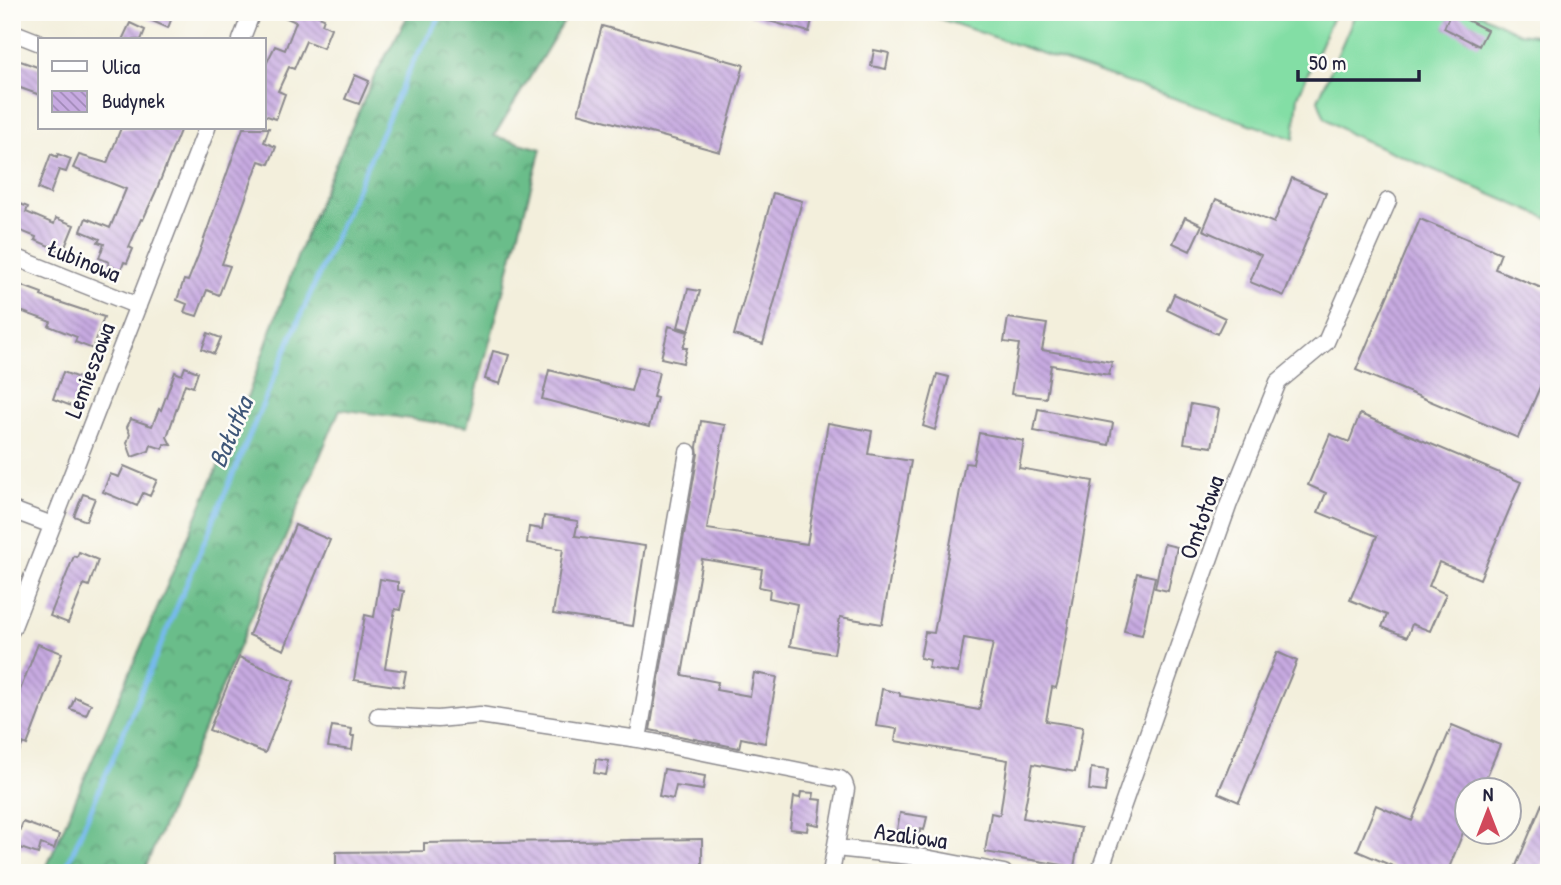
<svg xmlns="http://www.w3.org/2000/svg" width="1561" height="885" viewBox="0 0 1561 885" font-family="'Patrick Hand',sans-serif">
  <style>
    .grass { fill: #83dea5; stroke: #528070; stroke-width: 2 }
    .forest { fill: url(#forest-crowns); stroke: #467062; stroke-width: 2 }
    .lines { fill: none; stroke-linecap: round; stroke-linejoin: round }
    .stream { stroke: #76baec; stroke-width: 5 }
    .building { fill: url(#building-back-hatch) }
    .street-casing { stroke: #8a888c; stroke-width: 19 }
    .street { stroke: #fff; stroke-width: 16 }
    .labels { text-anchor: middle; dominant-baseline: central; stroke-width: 5; stroke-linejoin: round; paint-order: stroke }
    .street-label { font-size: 24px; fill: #22223b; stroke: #fdfcf7 }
    .water-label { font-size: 26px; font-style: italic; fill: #3f5779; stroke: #fdfcf7 }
  </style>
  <defs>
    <pattern id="forest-crowns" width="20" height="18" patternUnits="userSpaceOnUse" patternTransform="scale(1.75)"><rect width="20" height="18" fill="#6abd8a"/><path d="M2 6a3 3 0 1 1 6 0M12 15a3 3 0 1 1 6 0" fill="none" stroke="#579972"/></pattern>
    <pattern id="building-back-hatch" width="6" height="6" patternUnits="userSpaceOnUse" patternTransform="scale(1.75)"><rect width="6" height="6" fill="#c7aae1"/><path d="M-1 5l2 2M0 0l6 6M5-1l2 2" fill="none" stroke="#a18ab8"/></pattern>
  </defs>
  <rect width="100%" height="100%" fill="#fdfcf7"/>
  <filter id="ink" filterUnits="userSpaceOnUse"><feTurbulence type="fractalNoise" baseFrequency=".0143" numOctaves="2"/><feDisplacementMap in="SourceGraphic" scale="14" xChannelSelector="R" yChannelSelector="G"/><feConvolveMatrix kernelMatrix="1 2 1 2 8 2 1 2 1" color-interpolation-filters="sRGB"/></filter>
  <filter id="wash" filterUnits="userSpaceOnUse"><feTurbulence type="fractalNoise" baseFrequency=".00686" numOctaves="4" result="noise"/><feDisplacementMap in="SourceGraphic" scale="28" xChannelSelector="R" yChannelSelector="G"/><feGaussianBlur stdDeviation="1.57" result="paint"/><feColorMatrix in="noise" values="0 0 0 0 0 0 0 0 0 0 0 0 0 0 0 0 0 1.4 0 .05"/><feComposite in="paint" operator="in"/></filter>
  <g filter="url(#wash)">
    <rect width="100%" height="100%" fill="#f3efdc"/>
    <path class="grass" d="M 920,12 L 1335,12 L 1298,96 L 1294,139 Z
      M 1356,12 L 1476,12 L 1519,33 L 1549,37 L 1549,219 L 1350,134 L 1325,118 L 1318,100 Z"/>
    <path class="forest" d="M 410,12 L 570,12 L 494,136 L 541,149 L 467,427 L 340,409 L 143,873 L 44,873 L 246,401 L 298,255 L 324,190 L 374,77 Z"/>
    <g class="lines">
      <path class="stream" d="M 64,873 L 293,333 L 413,62 L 443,12"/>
    </g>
    <g id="blocks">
      <path class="building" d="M 132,12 L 174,12 L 168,28 Z
        M 273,12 L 309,12 L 324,18 L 322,24 L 331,28 L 323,48 L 306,41 L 294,69 L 289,67 L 278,91 L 285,94 L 276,119 L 264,115 L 264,68 L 275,46 L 285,50 L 296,22 Z
        M 750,12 L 814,12 L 809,32 L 750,16 Z
        M 1451,12 L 1487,30 L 1479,46 L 1444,28 Z
        M 130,23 L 145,30 L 141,40 L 122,40 Z
        M 602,26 L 744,65 L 720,152 L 578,113 Z
        M 874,50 L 889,53 L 886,69 L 871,66 Z
        M 12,58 L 40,68 L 40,95 L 12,85 Z
        M 355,75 L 369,81 L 359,104 L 345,99 Z
        M 121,128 L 181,128 L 156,191 L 143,220 L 141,219 L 129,247 L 133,249 L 127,263 L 124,262 L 121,270 L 108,265 L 109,262 L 99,258 L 104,244 L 98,242 L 100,239 L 81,231 L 86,218 L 110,228 L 126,189 L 73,168 L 79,155 L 107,163 Z
        M 243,128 L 269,128 L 264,142 L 276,147 L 269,164 L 259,161 L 222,264 L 230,266 L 219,295 L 207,290 L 197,316 L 184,312 L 187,304 L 177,300 L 184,280 L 188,281 L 198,256 Z
        M 51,154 L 57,157 L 58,154 L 71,159 L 66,172 L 59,170 L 50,194 L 38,189 Z
        M 1292,178 L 1326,193 L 1284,296 L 1250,282 L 1261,255 L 1203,230 L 1216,199 L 1274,223 Z
        M 773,193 L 802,201 L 763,344 L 734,335 Z
        M 12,201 L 28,207 L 26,212 L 54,224 L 56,218 L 74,225 L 63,252 L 35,240 L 36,237 L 19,230 L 12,245 Z
        M 1185,217 L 1202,225 L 1190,251 L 1173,243 Z
        M 1420,219 L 1501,253 L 1495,269 L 1549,291 L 1549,366 L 1518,438 L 1356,370 Z
        M 20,285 L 42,293 L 41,296 L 104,317 L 93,349 L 75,342 L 77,337 L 49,326 L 51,322 L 12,308 Z
        M 688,289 L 700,291 L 689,330 L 678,327 Z
        M 1174,294 L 1225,318 L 1217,334 L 1167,310 Z
        M 1008,318 L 1047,324 L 1042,350 L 1112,362 L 1109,375 L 1051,365 L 1046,398 L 1011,394 L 1019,344 L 1004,342 Z
        M 669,326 L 688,332 L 683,348 L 687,348 L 683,363 L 661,358 Z
        M 208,333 L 221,338 L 214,354 L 202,349 Z
        M 493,351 L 509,355 L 500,384 L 485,379 Z
        M 185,367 L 198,372 L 193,387 L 185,384 L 167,437 L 171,445 L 164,444 L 163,449 L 151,445 L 149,451 L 132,457 L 127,443 L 130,434 L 127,427 L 131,419 L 152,426 L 159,409 L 161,410 L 175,372 L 182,375 Z
        M 638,367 L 659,372 L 653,397 L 657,398 L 649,427 L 542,399 L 549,370 L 631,391 Z
        M 63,372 L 84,380 L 74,407 L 53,399 Z
        M 937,374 L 949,377 L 935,430 L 923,426 Z
        M 1191,404 L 1219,409 L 1212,447 L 1184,443 Z
        M 1038,409 L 1113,423 L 1109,445 L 1034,431 Z
        M 1360,414 L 1521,482 L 1480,579 L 1439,562 L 1429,586 L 1446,594 L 1430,631 L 1412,624 L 1407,637 L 1382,627 L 1387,615 L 1350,600 L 1377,536 L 1318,512 L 1326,493 L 1308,485 L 1330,434 L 1349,442 Z
        M 701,421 L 725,425 L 707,529 L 807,544 L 828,423 L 872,431 L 868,454 L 911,461 L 882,624 L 840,617 L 834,654 L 790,646 L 797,604 L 769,598 L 770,589 L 759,587 L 762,569 L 702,559 L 682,675 L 718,682 L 716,690 L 750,696 L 754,673 L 777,677 L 765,743 L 741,738 L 739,748 L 650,730 L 698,454 L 697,447 Z
        M 979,433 L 1024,441 L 1019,468 L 1093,481 L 1059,677 L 1056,688 L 1052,687 L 1046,721 L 1083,727 L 1075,772 L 1033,764 L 1023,818 L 1081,828 L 1074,867 L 985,852 L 991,813 L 1000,815 L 1008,760 L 895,741 L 897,729 L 876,726 L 882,689 L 900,693 L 900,696 L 979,710 L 993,643 L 964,638 L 958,673 L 928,668 L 930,660 L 920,658 L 925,632 L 934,633 L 965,463 L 973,464 Z
        M 124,466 L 157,480 L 150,496 L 143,493 L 137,506 L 103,492 L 110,474 L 119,477 Z
        M 83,494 L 95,498 L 86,521 L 74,516 Z
        M 544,516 L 578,521 L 575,536 L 645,546 L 633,626 L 553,614 L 563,549 L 527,543 L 529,527 L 542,529 Z
        M 295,525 L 330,540 L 284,650 L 249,635 Z
        M 1164,544 L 1177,547 L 1168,591 L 1155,588 Z
        M 79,552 L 98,560 L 89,586 L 84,584 L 68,623 L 50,616 L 74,556 L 77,557 Z
        M 1137,573 L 1155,577 L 1142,635 L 1124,631 Z
        M 380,579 L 398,582 L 398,590 L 404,591 L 400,610 L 395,609 L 385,668 L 406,671 L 403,687 L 354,680 L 365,615 L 374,617 Z
        M 38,644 L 62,653 L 27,745 L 23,743 L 12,768 L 12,711 Z
        M 1277,652 L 1297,661 L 1239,802 L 1218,793 Z
        M 239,657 L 294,681 L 265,753 L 209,730 Z
        M 75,697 L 91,704 L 86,715 L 70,709 Z
        M 1452,725 L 1500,745 L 1481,790 L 1466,790 L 1466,825 L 1447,873 L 1409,873 L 1357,851 L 1376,805 L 1412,821 Z
        M 332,726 L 352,729 L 351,736 L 354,736 L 352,750 L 328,747 Z
        M 596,759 L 609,761 L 606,775 L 594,773 Z
        M 1091,768 L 1108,770 L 1105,792 L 1089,790 Z
        M 664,769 L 705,776 L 703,790 L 676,786 L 673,799 L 659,796 Z
        M 1549,787 L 1549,850 L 1539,873 L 1513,873 Z
        M 801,792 L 814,793 L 813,799 L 822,800 L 819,825 L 808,823 L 807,831 L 790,829 L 794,797 L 800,798 Z
        M 900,813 L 927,817 L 924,830 L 920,829 L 919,839 L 911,838 L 910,844 L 895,841 Z
        M 23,822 L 59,835 L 54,849 L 41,844 L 38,854 L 14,846 Z
        M 702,839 L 702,873 L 336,873 L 336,852 L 424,851 L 424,843 Z"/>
    </g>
  </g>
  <g filter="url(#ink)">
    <use href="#blocks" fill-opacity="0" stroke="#8a888c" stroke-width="2"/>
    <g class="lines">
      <g class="street-casing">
        <path id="street" d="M 12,32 L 40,43
          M 241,40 L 252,12
          M 12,256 L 138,306
          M 688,452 L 638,739 L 840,779 L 844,783 L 846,789 L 831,873
          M 12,510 L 52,525
          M 12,629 L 207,128
          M 378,716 L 438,719 L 480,715 L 638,739
          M 836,848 L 920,857 L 1004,873
          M 1099,873 L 1228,506 L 1278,382 L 1326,342 L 1388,201"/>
      </g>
      <use href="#street" class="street"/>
    </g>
  </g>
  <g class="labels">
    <g class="street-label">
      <text transform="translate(84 260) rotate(22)">Łubinowa</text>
      <text transform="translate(89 370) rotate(-69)">Lemieszowa</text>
      <text transform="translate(1201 517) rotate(-70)">Omłotowa</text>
      <text transform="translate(911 835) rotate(8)">Azaliowa</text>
    </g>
    <g class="water-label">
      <text transform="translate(230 432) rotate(-67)">Bałutka</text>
    </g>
  </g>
  <rect width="1561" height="885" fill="none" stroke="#fdfcf7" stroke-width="42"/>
  <rect x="38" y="38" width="228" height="91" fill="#fdfcf7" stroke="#a5a5ac" stroke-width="2"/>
  <rect x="52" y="61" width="35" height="10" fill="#ffffff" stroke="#a5a5ac" stroke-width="2"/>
  <text x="102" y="74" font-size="21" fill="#22223b">Ulica</text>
  <rect x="52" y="91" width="35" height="21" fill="url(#building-back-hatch)" stroke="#a5a5ac" stroke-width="2"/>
  <text x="102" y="108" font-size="21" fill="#22223b">Budynek</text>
  <g transform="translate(1488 811)"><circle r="33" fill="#fdfcf7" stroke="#a5a5ac" stroke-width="2"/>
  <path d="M0-5L12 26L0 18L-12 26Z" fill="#d1495b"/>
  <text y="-10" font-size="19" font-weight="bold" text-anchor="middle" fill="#22223b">N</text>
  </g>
  <path d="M1298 70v10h121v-10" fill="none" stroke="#22223b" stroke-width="3.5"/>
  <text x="1309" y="70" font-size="21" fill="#22223b" stroke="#fdfcf7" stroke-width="5" paint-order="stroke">50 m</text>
</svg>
